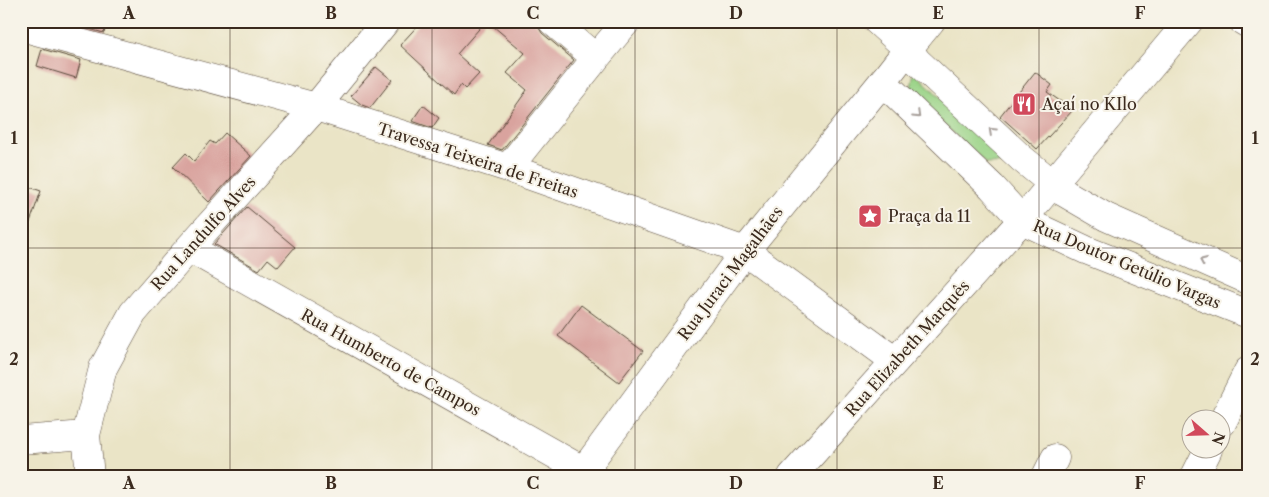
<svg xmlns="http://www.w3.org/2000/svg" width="1269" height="497" viewBox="0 0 1269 497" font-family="'Libre Caslon Text',serif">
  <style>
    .green { fill: #99d386; stroke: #6a7e52 }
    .building { fill: #d9a39e }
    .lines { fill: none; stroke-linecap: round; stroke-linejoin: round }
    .minor-casing { stroke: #554637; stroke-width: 29 }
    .major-casing { stroke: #554637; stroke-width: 29 }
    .minor { stroke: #fff; stroke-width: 28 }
    .major { stroke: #fff; stroke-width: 28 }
    .oneway { stroke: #a79f9a }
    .grid { fill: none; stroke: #3b2a1e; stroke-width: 1; stroke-opacity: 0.55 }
    .labels { text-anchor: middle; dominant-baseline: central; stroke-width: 4; stroke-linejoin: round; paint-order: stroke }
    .poi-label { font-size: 16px; fill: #3b2a1e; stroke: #f7f3e8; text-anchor: start }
    .street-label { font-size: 16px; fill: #3b2a1e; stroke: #f7f3e8 }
    .neatline { fill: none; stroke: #3b2a1e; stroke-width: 2 }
    .grid-label { font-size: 16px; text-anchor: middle; font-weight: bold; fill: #3b2a1e }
  </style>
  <rect width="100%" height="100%" fill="#f7f3e8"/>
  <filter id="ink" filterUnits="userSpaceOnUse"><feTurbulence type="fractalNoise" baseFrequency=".02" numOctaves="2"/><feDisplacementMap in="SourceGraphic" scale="10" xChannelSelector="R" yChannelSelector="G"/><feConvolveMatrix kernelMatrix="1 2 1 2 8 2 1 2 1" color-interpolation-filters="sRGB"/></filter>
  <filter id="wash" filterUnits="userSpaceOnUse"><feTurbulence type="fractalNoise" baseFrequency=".0096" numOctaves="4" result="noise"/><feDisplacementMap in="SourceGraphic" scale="20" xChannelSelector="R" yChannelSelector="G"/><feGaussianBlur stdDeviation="1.12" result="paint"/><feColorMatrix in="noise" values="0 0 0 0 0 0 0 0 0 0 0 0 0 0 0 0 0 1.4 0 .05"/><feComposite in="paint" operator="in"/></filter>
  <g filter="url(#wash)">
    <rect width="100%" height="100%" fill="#eae4c6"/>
    <path class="green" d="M 914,72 L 1009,163 L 987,164 L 914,98 L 911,88 Z"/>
    <g id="blocks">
      <path class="building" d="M 60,21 L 108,21 L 104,33 Z
        M 422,21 L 486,21 L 457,54 L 479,74 L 465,89 L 461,85 L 454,95 L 400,45 Z
        M 487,21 L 533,21 L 537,25 L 542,33 L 574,60 L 502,150 L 488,145 L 527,90 L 507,73 L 525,53 Z
        M 42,49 L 81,60 L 76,78 L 37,66 Z
        M 376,67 L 392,80 L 370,108 L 362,105 L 351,96 Z
        M 1035,72 L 1052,85 L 1047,92 L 1073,110 L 1037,149 L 1000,116 Z
        M 423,105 L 439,118 L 432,128 L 412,121 Z
        M 225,133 L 251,156 L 209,202 L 173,167 L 186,153 L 194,161 L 210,141 L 215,144 Z
        M 21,184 L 41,191 L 24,239 L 21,238 Z
        M 247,207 L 295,247 L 278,267 L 268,259 L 259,270 L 214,244 Z
        M 581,305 L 643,351 L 619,382 L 558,336 Z"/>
    </g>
  </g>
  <g filter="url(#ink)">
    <use href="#blocks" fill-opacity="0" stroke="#554637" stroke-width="1"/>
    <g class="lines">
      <g class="minor-casing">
        <path id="minor" d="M 552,21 L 596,58
          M 1243,21 L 1248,24
          M 21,27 L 316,107 L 508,168 L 745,251 L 895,361
          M 908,49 L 931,21
          M 508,168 L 596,58 L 627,21
          M 189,248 L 593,476
          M 1222,423 L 1248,371
          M 21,440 L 86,435
          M 584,470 L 745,251 L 883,81
          M 90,476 L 86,435 L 103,368 L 133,313 L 189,248 L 316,107 L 386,21
          M 792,476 L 1022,220 L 1189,21
          M 1046,476 L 1055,458
          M 1195,476 L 1208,450"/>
      </g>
      <g class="major-casing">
        <path id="major" d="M 877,21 L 908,49 L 917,61 L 1021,158 L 1063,192 L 1106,217 L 1248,280
          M 908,49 L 883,81 L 885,84 L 992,187 L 1022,220 L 1086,250 L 1248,314"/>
      </g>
      <use href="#minor" class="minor"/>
      <use href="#major" class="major"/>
    </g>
    <defs><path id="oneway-chevron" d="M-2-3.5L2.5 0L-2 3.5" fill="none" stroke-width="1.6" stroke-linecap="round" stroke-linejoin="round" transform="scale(1.25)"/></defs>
    <g class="oneway">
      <use href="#oneway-chevron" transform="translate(917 115) rotate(44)"/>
      <use href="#oneway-chevron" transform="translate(992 131) rotate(-137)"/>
      <use href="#oneway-chevron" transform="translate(1203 261) rotate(-156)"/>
    </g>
  </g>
  <path class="grid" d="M 230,21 L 230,476M 432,21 L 432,476M 635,21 L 635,476M 837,21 L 837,476M 1039,21 L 1039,476M 21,248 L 1248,248"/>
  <defs>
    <g id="restaurant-square" transform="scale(1.25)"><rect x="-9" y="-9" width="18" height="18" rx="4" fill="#d1495b" stroke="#f7f3e8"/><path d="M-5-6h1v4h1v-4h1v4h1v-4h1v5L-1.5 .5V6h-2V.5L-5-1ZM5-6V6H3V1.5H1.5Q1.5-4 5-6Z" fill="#fff"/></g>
    <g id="sight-square" transform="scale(1.25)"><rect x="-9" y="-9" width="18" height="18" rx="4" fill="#d1495b" stroke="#f7f3e8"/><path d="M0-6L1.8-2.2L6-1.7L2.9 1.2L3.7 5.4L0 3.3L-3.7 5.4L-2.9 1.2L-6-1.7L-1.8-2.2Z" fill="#fff"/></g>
  </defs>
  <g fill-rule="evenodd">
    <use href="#restaurant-square" x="1024" y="104"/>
    <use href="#sight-square" x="870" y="216"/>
  </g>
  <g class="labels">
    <g class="poi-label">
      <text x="1042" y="104">Açaí no KIlo</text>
      <text x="888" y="216">Praça da 11</text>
    </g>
    <g class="street-label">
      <text transform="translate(478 160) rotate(18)">Travessa Teixeira de Freitas</text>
      <text transform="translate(203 233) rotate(-48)">Rua Landulfo Alves</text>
      <text transform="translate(1127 264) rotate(23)">Rua Doutor Getúlio Vargas</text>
      <text transform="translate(730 273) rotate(-53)">Rua Juraci Magalhães</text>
      <text transform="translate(907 348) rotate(-48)">Rua Elizabeth Marquês</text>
      <text transform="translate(391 362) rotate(29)">Rua Humberto de Campos</text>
    </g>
  </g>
  <rect width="1269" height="497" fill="none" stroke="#f7f3e8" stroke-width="55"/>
  <g transform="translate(1206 434) rotate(110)"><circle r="24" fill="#f7f3e8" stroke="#aca397"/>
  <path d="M0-4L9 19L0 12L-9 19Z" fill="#d1495b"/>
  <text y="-8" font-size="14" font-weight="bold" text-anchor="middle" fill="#3b2a1e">N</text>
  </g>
  <rect x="28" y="28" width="1214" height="442" class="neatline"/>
  <g class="grid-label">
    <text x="129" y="19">A</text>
    <text x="331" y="19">B</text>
    <text x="533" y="19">C</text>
    <text x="736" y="19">D</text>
    <text x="938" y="19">E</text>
    <text x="1140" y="19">F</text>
    <text x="14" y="144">1</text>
    <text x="1255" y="144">1</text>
    <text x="14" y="365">2</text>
    <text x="1255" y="365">2</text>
    <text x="129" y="489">A</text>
    <text x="331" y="489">B</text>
    <text x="533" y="489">C</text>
    <text x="736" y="489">D</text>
    <text x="938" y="489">E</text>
    <text x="1140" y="489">F</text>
  </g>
</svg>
